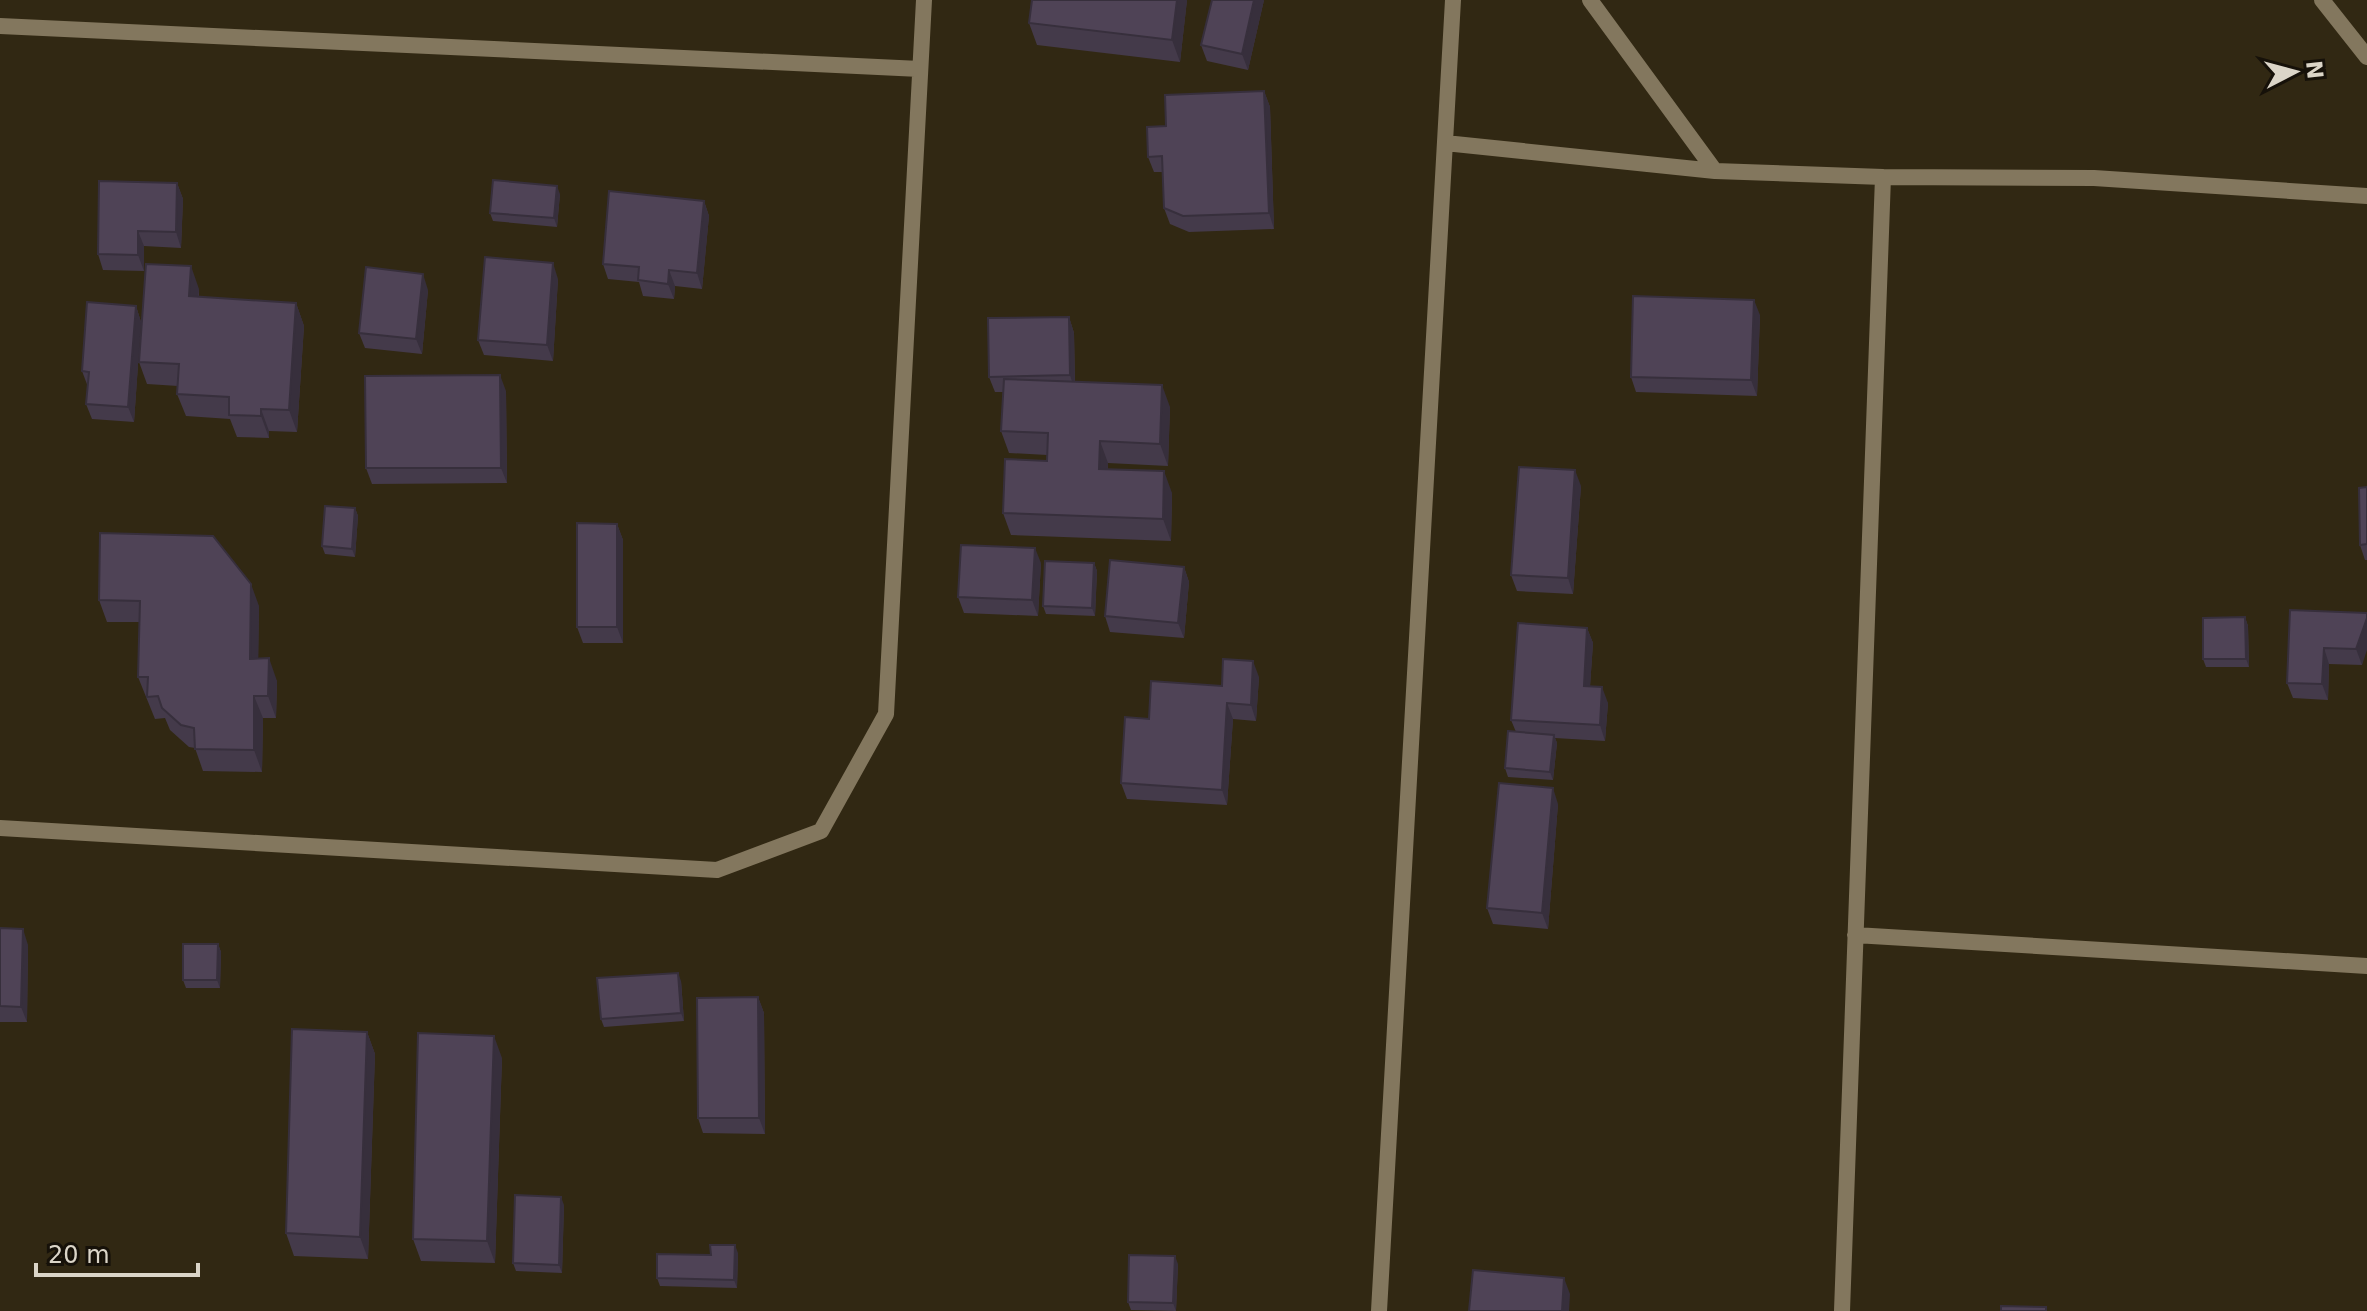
<svg xmlns="http://www.w3.org/2000/svg" width="2367" height="1311" viewBox="0 0 2367 1311" font-family="'DejaVu Sans',sans-serif">
  <style>
    .lines { fill: none; stroke-linecap: round; stroke-linejoin: round }
    .street { stroke: #83775e; stroke-width: 16 }
    .wall { fill: #443a4a }
    .shaded-wall { fill: #372f3c }
    .building { fill: #4f4356; stroke: #372f3c; stroke-width: 2 }
  </style>
  <rect width="100%" height="100%" fill="#312813"/>
  <g class="lines">
    <path class="street" d="M 1590,0 L 1715,171
      M 2322,0 L 2367,57
      M 0,26 L 920,69
      M 1445,143 L 1715,171 L 1883,177 L 2094,178 L 2367,196
      M 0,828 L 717,870 L 821,831 L 886,714 L 924,0
      M 1855,935 L 2367,966
      M 1379,1311 L 1453,0
      M 1842,1311 L 1883,177"/>
  </g>
  <path class="wall" d="M 1032,0 L 1187,0 L 1180,62 L 1037,45 L 1029,23 Z
    M 1264,0 L 1248,70 L 1207,61 L 1201,45 Z
    M 1264,91 L 1270,107 L 1274,229 L 1189,232 L 1170,224 L 1164,208 L 1163,172 L 1154,172 L 1148,157 L 1166,126 Z
    M 177,183 L 183,199 L 181,248 L 144,246 L 144,271 L 103,270 L 98,254 Z
    M 560,194 L 557,227 L 493,221 L 490,213 Z
    M 704,201 L 709,216 L 702,289 L 675,286 L 674,299 L 643,296 L 639,282 L 608,279 L 603,264 Z
    M 558,279 L 553,361 L 484,355 L 478,340 Z
    M 199,289 L 199,297 L 296,303 L 304,326 L 297,432 L 269,431 L 269,438 L 237,437 L 230,419 L 186,416 L 177,394 L 178,386 L 147,384 L 139,362 Z
    M 428,290 L 422,354 L 365,348 L 359,333 Z
    M 136,306 L 141,322 L 134,422 L 92,419 L 86,404 L 88,387 L 82,371 Z
    M 1760,315 L 1757,396 L 1636,392 L 1631,377 Z
    M 1069,317 L 1074,333 L 1075,381 L 1170,407 L 1168,466 L 1108,463 L 1108,469 L 1172,493 L 1171,541 L 1011,535 L 1003,513 L 1047,461 L 1047,455 L 1009,453 L 1001,431 L 1003,392 L 995,392 L 989,377 Z
    M 506,391 L 507,483 L 372,484 L 366,468 Z
    M 1581,486 L 1573,594 L 1517,591 L 1511,575 Z
    M 2367,487 L 2367,560 L 2365,560 L 2360,545 Z
    M 355,508 L 358,516 L 355,557 L 325,554 L 322,546 Z
    M 617,524 L 623,540 L 623,643 L 583,643 L 577,627 Z
    M 100,533 L 259,606 L 258,659 L 277,681 L 276,718 L 263,718 L 262,772 L 203,771 L 195,748 L 189,747 L 170,730 L 165,718 L 155,719 L 138,677 L 140,622 L 107,622 L 99,600 Z
    M 1041,563 L 1038,616 L 964,613 L 958,597 Z
    M 1094,563 L 1097,571 L 1095,616 L 1046,614 L 1043,606 Z
    M 1184,567 L 1189,582 L 1184,638 L 1110,632 L 1105,616 Z
    M 2290,610 L 2367,613 L 2362,665 L 2329,664 L 2328,700 L 2293,698 L 2287,683 Z
    M 2245,617 L 2248,626 L 2249,667 L 2206,667 L 2203,659 Z
    M 1587,628 L 1593,643 L 1590,686 L 1608,703 L 1605,741 L 1555,738 L 1557,743 L 1553,780 L 1508,777 L 1505,768 L 1516,732 L 1511,720 Z
    M 1259,677 L 1256,721 L 1233,719 L 1227,805 L 1127,799 L 1121,783 L 1149,719 L 1222,686 Z
    M 1558,804 L 1548,929 L 1493,924 L 1487,908 Z
    M 0,928 L 28,945 L 27,1022 L 0,1022 Z
    M 218,944 L 221,952 L 220,988 L 186,988 L 183,980 Z
    M 681,981 L 684,1021 L 604,1027 L 601,1019 Z
    M 758,997 L 764,1013 L 765,1134 L 703,1133 L 698,1118 Z
    M 367,1032 L 375,1054 L 368,1259 L 294,1256 L 286,1233 Z
    M 502,1058 L 495,1263 L 421,1261 L 413,1239 Z
    M 564,1205 L 562,1273 L 516,1271 L 513,1263 Z
    M 738,1253 L 737,1288 L 660,1286 L 657,1278 L 711,1255 Z
    M 1178,1264 L 1176,1311 L 1131,1310 L 1128,1302 Z"/>
  <path class="shaded-wall" d="M 1177,0 L 1187,0 L 1180,62 L 1172,40 Z
    M 1254,0 L 1264,0 L 1248,70 L 1242,54 Z
    M 1264,91 L 1270,107 L 1274,229 L 1269,213 Z
    M 177,183 L 183,199 L 181,248 L 176,232 Z
    M 557,186 L 560,194 L 557,227 L 554,218 Z
    M 704,201 L 709,216 L 702,289 L 697,273 Z
    M 138,231 L 144,246 L 144,271 L 138,255 Z
    M 553,263 L 558,279 L 553,361 L 547,345 Z
    M 191,266 L 199,289 L 197,318 L 189,296 Z
    M 669,270 L 675,286 L 674,299 L 668,284 Z
    M 423,274 L 428,290 L 422,354 L 416,339 Z
    M 1754,300 L 1760,315 L 1757,396 L 1751,380 Z
    M 296,303 L 304,326 L 297,432 L 289,410 Z
    M 136,306 L 141,322 L 134,422 L 128,407 Z
    M 1069,317 L 1074,333 L 1075,391 L 1070,375 Z
    M 500,375 L 506,391 L 507,483 L 501,468 Z
    M 1162,385 L 1170,407 L 1168,466 L 1160,444 Z
    M 261,409 L 269,431 L 269,438 L 261,416 Z
    M 1100,441 L 1108,463 L 1107,491 L 1099,469 Z
    M 1575,470 L 1581,486 L 1573,594 L 1568,578 Z
    M 1164,471 L 1172,493 L 1171,541 L 1163,519 Z
    M 355,508 L 358,516 L 355,557 L 352,549 Z
    M 617,524 L 623,540 L 623,643 L 617,627 Z
    M 1035,548 L 1041,563 L 1038,616 L 1032,600 Z
    M 1094,563 L 1097,571 L 1095,616 L 1092,608 Z
    M 1184,567 L 1189,582 L 1184,638 L 1178,623 Z
    M 251,584 L 259,606 L 258,681 L 250,659 Z
    M 2245,617 L 2248,626 L 2249,667 L 2246,659 Z
    M 2367,618 L 2367,650 L 2362,665 L 2356,649 Z
    M 1587,628 L 1593,643 L 1589,702 L 1584,686 Z
    M 2324,648 L 2329,664 L 2328,700 L 2322,684 Z
    M 269,658 L 277,681 L 276,718 L 268,696 Z
    M 1253,661 L 1259,677 L 1256,721 L 1251,705 Z
    M 1602,687 L 1608,703 L 1605,741 L 1600,725 Z
    M 254,696 L 263,718 L 262,772 L 254,750 Z
    M 1227,703 L 1233,719 L 1227,805 L 1222,790 Z
    M 1554,735 L 1557,743 L 1553,780 L 1550,772 Z
    M 1553,788 L 1558,804 L 1548,929 L 1542,913 Z
    M 23,929 L 28,945 L 27,1022 L 21,1007 Z
    M 218,944 L 221,952 L 220,988 L 217,980 Z
    M 678,973 L 681,981 L 684,1021 L 681,1013 Z
    M 758,997 L 764,1013 L 765,1134 L 759,1118 Z
    M 367,1032 L 375,1054 L 368,1259 L 360,1237 Z
    M 494,1036 L 502,1058 L 495,1263 L 487,1241 Z
    M 561,1197 L 564,1205 L 562,1273 L 559,1265 Z
    M 735,1245 L 738,1253 L 737,1288 L 734,1280 Z
    M 1175,1256 L 1178,1264 L 1176,1311 L 1173,1303 Z
    M 1564,1278 L 1570,1294 L 1569,1311 L 1562,1311 Z"/>
  <path class="building" d="M 1032,0 L 1177,0 L 1172,40 L 1029,23 Z
    M 1212,0 L 1254,0 L 1242,54 L 1201,45 Z
    M 1264,91 L 1269,213 L 1183,216 L 1164,208 L 1162,156 L 1148,157 L 1147,127 L 1166,126 L 1165,95 Z
    M 493,180 L 557,186 L 554,218 L 490,213 Z
    M 99,181 L 177,183 L 176,232 L 138,231 L 138,255 L 98,254 Z
    M 609,191 L 704,201 L 697,273 L 669,270 L 668,284 L 638,280 L 639,267 L 603,264 Z
    M 485,257 L 553,263 L 547,345 L 478,340 Z
    M 146,264 L 191,266 L 189,296 L 296,303 L 289,410 L 261,409 L 261,416 L 229,415 L 229,397 L 177,394 L 179,364 L 139,362 Z
    M 366,267 L 423,274 L 416,339 L 359,333 Z
    M 1633,296 L 1754,300 L 1751,380 L 1631,377 Z
    M 87,302 L 136,306 L 128,407 L 86,404 L 89,372 L 82,371 Z
    M 1069,317 L 1070,375 L 989,377 L 988,318 Z
    M 500,375 L 501,468 L 366,468 L 365,376 Z
    M 1004,379 L 1162,385 L 1160,444 L 1100,441 L 1099,469 L 1164,471 L 1163,519 L 1003,513 L 1005,459 L 1047,461 L 1048,433 L 1001,431 Z
    M 1519,467 L 1575,470 L 1568,578 L 1511,575 Z
    M 2367,487 L 2367,544 L 2360,545 L 2359,488 Z
    M 325,506 L 355,508 L 352,549 L 322,546 Z
    M 577,523 L 617,524 L 617,627 L 577,627 Z
    M 100,533 L 213,536 L 251,584 L 250,659 L 269,658 L 268,696 L 254,696 L 254,750 L 195,749 L 194,728 L 181,725 L 162,708 L 158,696 L 147,697 L 148,677 L 138,677 L 140,601 L 99,600 Z
    M 961,545 L 1035,548 L 1032,600 L 958,597 Z
    M 1110,560 L 1184,567 L 1178,623 L 1105,616 Z
    M 1045,561 L 1094,563 L 1092,608 L 1043,606 Z
    M 2290,610 L 2367,613 L 2367,618 L 2356,649 L 2324,648 L 2322,684 L 2287,683 Z
    M 2245,617 L 2246,659 L 2203,659 L 2203,618 Z
    M 1518,623 L 1587,628 L 1584,686 L 1602,687 L 1600,725 L 1511,720 Z
    M 1223,659 L 1253,661 L 1251,705 L 1227,703 L 1222,790 L 1121,783 L 1125,717 L 1149,719 L 1151,681 L 1222,686 Z
    M 1508,731 L 1554,735 L 1550,772 L 1505,768 Z
    M 1499,783 L 1553,788 L 1542,913 L 1487,908 Z
    M 0,928 L 23,929 L 21,1007 L 0,1006 Z
    M 183,944 L 218,944 L 217,980 L 183,980 Z
    M 678,973 L 681,1013 L 601,1019 L 597,978 Z
    M 758,997 L 759,1118 L 698,1118 L 697,998 Z
    M 292,1029 L 367,1032 L 360,1237 L 286,1233 Z
    M 418,1033 L 494,1036 L 487,1241 L 413,1239 Z
    M 515,1195 L 561,1197 L 559,1265 L 513,1263 Z
    M 710,1245 L 735,1245 L 734,1280 L 657,1278 L 657,1254 L 711,1255 Z
    M 1129,1255 L 1175,1256 L 1173,1303 L 1128,1302 Z
    M 1473,1270 L 1564,1278 L 1562,1311 L 1469,1311 Z
    M 2001,1306 L 2046,1307 L 2046,1311 L 2001,1311 Z"/>
  <g transform="translate(2295 72) rotate(84)" stroke="#161109" stroke-width="6" paint-order="stroke">
  <path d="M0-6L14 30L0 20L-14 30Z" fill="#dbd5c8"/>
  <text y="-12" font-size="22" font-weight="bold" text-anchor="middle" fill="#dbd5c8">N</text>
  </g>
  <path d="M36 1263v12h162v-12" fill="none" stroke="#dbd5c8" stroke-width="4"/>
  <text x="48" y="1263" font-size="24" fill="#dbd5c8" stroke="#161109" stroke-width="6" paint-order="stroke">20 m</text>
</svg>
